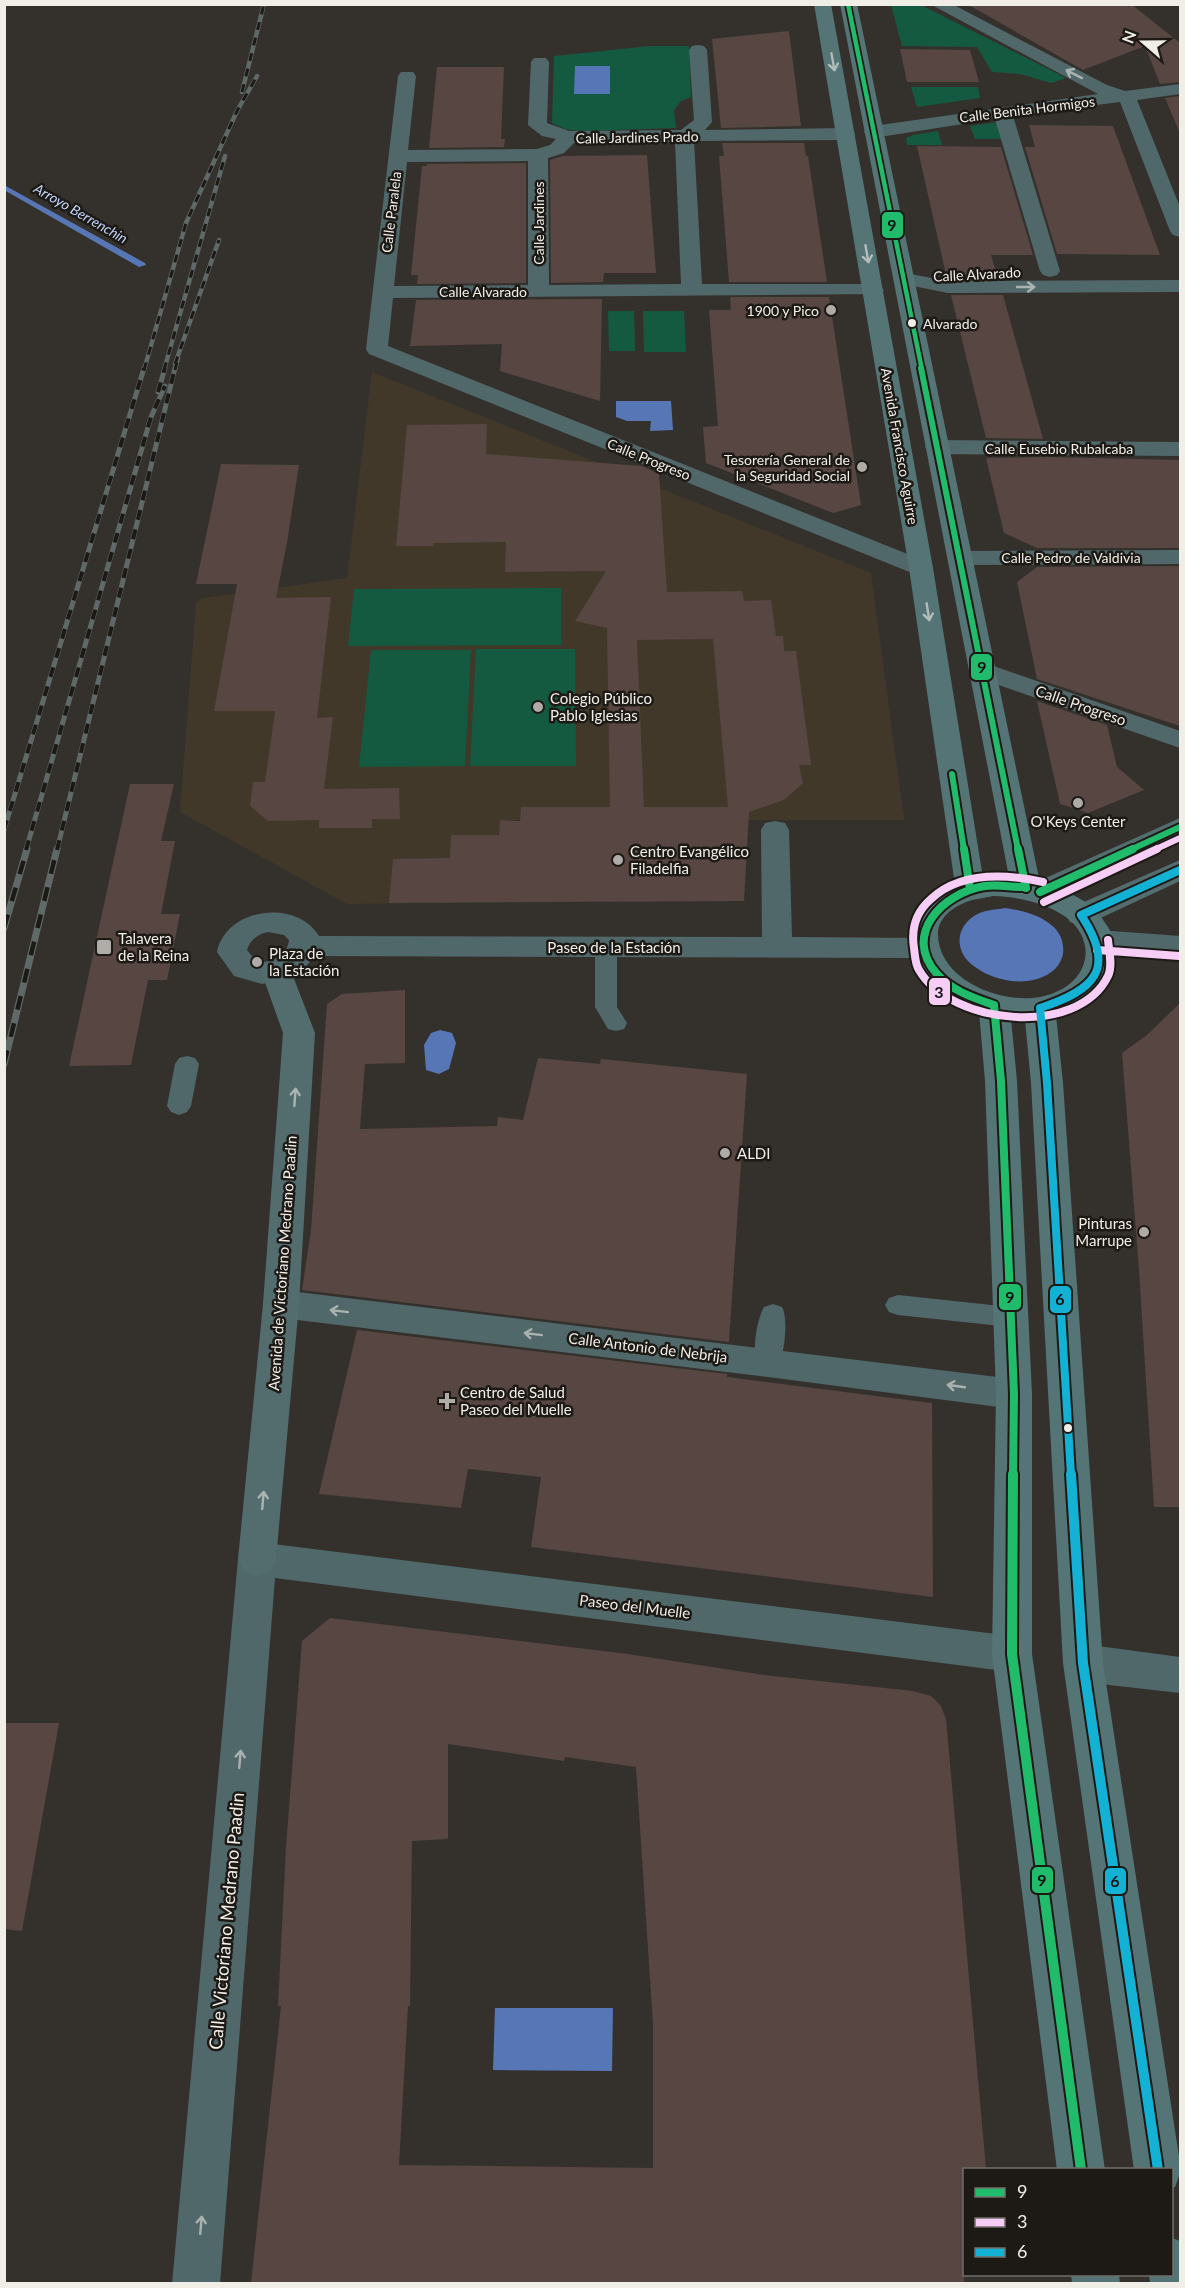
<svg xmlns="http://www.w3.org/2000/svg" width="1185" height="2288" viewBox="0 0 1185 2288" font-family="Lato,sans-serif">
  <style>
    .education { fill: #41382a }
    .green { fill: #145a41 }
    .water { fill: #5776b6 }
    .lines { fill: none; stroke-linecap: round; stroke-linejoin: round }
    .stream { fill: #5776b6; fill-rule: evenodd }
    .building { fill: #574641; fill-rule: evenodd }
    .lane { fill: #51686a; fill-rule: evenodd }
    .street { fill: #51686a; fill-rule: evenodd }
    .secondary { fill: #536c6e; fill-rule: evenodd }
    .primary { fill: #547476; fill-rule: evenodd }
    .rail-far2-casing { stroke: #5e6968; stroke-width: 4.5 }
    .rail-far1-casing { stroke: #5e6968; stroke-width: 5 }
    .rail-casing { stroke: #5e6968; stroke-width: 7 }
    .rail-far2 { stroke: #1d1a16; stroke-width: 3; stroke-dasharray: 8; stroke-linecap: butt }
    .rail-far1 { stroke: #1d1a16; stroke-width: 4; stroke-dasharray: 10; stroke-linecap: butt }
    .rail { stroke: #1d1a16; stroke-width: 4.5; stroke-dasharray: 14; stroke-linecap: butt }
    .bus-1-far3-casing { stroke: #1d1a16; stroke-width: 8 }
    .bus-1-far2-casing { stroke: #1d1a16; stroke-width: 10 }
    .bus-1-far1-casing { stroke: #1d1a16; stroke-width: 12 }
    .bus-1-casing { stroke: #1d1a16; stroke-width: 14 }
    .bus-2-far1-casing { stroke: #1d1a16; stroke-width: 10 }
    .bus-2-casing { stroke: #1d1a16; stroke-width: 12 }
    .bus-3-far1-casing { stroke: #1d1a16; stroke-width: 12 }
    .bus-3-casing { stroke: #1d1a16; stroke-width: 14 }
    .bus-1-far3 { stroke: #20bc6c; stroke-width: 4.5 }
    .bus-1-far2 { stroke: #20bc6c; stroke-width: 6 }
    .bus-1-far1 { stroke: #20bc6c; stroke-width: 8 }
    .bus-1 { stroke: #20bc6c; stroke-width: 10 }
    .bus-2-far1 { stroke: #f6cef5; stroke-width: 6 }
    .bus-2 { stroke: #f6cef5; stroke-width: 8 }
    .bus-3-far1 { stroke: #13b2d5; stroke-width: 8 }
    .bus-3 { stroke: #13b2d5; stroke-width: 10 }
    .oneway { stroke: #b2bdba }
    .oneway2 { stroke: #a9b2af }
    .oneway3 { stroke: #aab4b1 }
    .poi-dot { fill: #afaca7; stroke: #1d1a16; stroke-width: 2 }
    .bus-dot { fill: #f1eee8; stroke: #1d1a16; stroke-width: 2 }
    .labels { text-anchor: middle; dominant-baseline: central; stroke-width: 5; stroke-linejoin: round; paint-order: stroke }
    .far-street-label { font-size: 14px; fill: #f1eee8; stroke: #1d1a16 }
    .far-water-label { font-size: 14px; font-style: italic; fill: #c0d4fa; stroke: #1d1a16 }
    .far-poi-label { font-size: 14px; fill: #f1eee8; stroke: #1d1a16; text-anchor: end }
    .bus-label { font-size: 14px; fill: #f1eee8; stroke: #1d1a16; text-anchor: start }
    .poi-label { font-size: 15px; fill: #f1eee8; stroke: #1d1a16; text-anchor: start }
    .street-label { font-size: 15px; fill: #f1eee8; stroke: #1d1a16 }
    .near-street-label { font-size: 18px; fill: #f1eee8; stroke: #1d1a16 }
    .line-badge { stroke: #1d1a16; stroke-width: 2 }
    .pale-badge-label { font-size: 16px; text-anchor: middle; font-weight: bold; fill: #111 }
  </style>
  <rect width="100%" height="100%" fill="#34312d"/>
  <path class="education" d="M 372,372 L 871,573 L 904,820 L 500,820 L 493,902 L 347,904 L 180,812 L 196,603 L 203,598 L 347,578 Z"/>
  <path class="green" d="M 891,5 L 921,5 L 1066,78 L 1051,83 L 1020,74 L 992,72 L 977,47 L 902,46 Z
    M 650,46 L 689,46 L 691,97 L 681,101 L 674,110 L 676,128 L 579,131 L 565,129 L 552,123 L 554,56 Z
    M 911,87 L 978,87 L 980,98 L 917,107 Z
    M 998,122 L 1003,139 L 975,139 L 970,126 Z
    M 938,131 L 942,145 L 907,145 L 906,138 L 913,135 Z
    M 608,311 L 634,311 L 635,351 L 609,351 Z
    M 643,311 L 684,311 L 686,352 L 644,352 Z
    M 561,588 L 561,645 L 348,646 L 354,589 Z
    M 476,649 L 575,649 L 576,766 L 470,766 Z
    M 371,650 L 471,650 L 465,766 L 359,767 Z"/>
  <path class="water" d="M 575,66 L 610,66 L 610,94 L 574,94 Z
    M 616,401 L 671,401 L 673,430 L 650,431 L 651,421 L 627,421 L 616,417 Z
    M 1005,908 C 1029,911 1067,922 1063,954 C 1062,959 1059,965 1055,969 C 1032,990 991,982 970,963 C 955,949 956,928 974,916 C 983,910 994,910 1005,908 Z
    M 440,1030 L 452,1033 L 456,1043 L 449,1069 L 439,1074 L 426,1070 L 424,1045 L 431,1033 Z
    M 495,2008 L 613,2008 L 612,2071 L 493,2070 Z"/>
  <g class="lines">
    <path class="stream" d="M 4,185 L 145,263 L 146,265 L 139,267 L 4,190 Z"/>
  </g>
  <path class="building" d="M 967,4 L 1125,4 L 1130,8 L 1128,4 L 1131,4 L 1180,43 L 1180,82 L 1160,84 L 1145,46 L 1083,70 Z
    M 789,31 L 801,126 L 721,128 L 712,39 Z
    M 900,49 L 970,50 L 979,82 L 907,82 Z
    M 437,67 L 504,67 L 501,139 L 505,139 L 504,147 L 429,148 Z
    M 1180,96 L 1180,131 L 1179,131 L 1165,98 Z
    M 1029,125 L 1113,126 L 1160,255 L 1057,254 L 1025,147 L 1035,147 Z
    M 722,143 L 804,143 L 806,156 L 808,156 L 827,282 L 729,282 L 719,156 L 724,156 Z
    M 917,146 L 1001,147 L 1033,255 L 991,255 L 998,279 L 947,279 Z
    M 647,155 L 656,273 L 604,273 L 603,282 L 551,283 L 550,160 L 562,156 Z
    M 526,163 L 526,283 L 417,284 L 418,275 L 411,275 L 422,166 L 427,166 L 427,164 Z
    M 951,295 L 1003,295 L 1043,439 L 986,438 Z
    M 730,297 L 829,297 L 861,505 L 833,513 L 706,463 L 703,427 L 718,426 L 709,310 L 731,310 Z
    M 602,299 L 600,401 L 500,371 L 502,344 L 410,346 L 416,300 Z
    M 487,424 L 486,454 L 642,466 L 659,474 L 667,592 L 742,591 L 744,601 L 771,600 L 776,636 L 783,636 L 784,651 L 796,651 L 811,765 L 799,765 L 803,783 L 784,800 L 749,812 L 744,901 L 389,903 L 393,859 L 450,858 L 451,835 L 499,835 L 500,820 L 520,821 L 521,807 L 610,807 L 607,628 L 575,621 L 606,571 L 505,572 L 506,542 L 433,543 L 434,546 L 396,546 L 407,425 ZM 713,639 L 728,807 L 644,807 L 637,640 Z
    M 1048,457 L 1180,460 L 1180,548 L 1037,548 L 1004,533 L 986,458 Z
    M 221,464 L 299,465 L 287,543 L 276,598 L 331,597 L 317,718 L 333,717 L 324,789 L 399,788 L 400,819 L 372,819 L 372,828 L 319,828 L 319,820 L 268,821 L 250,806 L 253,782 L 265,782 L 275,711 L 214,711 L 237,584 L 196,584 Z
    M 1180,566 L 1180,726 L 1037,679 L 1017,582 L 1037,567 Z
    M 1037,701 L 1107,725 L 1117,767 L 1144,790 L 1088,813 L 1060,804 Z
    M 130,784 L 174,784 L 161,841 L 175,841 L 161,914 L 180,914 L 167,980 L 148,980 L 131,1065 L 69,1066 Z
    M 405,990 L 405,1063 L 365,1064 L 360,1129 L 497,1126 L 498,1117 L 523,1120 L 538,1058 L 600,1064 L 601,1059 L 747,1074 L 729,1342 L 302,1290 L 311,1230 L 327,1004 L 342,994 Z
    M 1180,1003 L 1180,1507 L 1154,1507 L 1139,1270 L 1122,1053 L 1147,1035 Z
    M 357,1330 L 727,1374 L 727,1377 L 932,1403 L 933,1597 L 531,1547 L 541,1477 L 468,1469 L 461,1508 L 319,1494 Z
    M 330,1618 L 628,1654 L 764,1675 L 913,1691 L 931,1696 L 941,1706 L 946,1719 L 986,2169 L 964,2169 L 964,2283 L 251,2283 L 281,2006 L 278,2006 L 286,1847 L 302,1641 ZM 448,1744 L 564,1761 L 565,1757 L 636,1767 L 653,2024 L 653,2168 L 399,2165 L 408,2006 L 410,2006 L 412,1841 L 448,1839 Z
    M 4,1723 L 59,1723 L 22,1931 L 4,1929 Z"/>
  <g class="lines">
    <path class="lane" d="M 606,938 L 614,941 L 617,946 L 617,1007 L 627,1023 L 624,1029 L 616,1031 L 608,1029 L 595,1007 L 595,946 L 598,941 Z
      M 187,1056 L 195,1058 L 199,1064 L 191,1106 L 187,1112 L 179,1115 L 171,1112 L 167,1106 L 175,1064 L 179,1058 Z
      M 898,1295 L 1010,1307 L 1019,1310 L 1023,1317 L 1019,1324 L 1010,1327 L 898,1315 L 889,1312 L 885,1305 L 889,1298 Z
      M 773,1304 L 782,1307 C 789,1319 784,1357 777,1370 L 768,1373 L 759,1370 C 751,1355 756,1321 764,1307 Z"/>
    <path class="street" d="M 930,4 L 952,4 L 1107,85 L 1125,91 L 1180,84 L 1180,94 L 1137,100 L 1180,207 L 1180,237 L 1173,235 L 1170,231 L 1120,102 L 1013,116 L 1060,271 L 1057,275 L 1050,277 L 1043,275 L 1040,271 L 995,119 L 873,138 L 866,136 L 864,132 L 866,128 L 873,126 L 1098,94 Z
      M 698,45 L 704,46 L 707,50 L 712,122 L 705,130 L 846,128 L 853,130 L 855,134 L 853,138 L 846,140 L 694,141 L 702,284 L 873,284 L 880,286 L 884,290 L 880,294 L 393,298 L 388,346 L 930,563 L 933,568 L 930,573 L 921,575 L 912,573 L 369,354 L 366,349 L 398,76 L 401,72 L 413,72 L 416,76 L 408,150 L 537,149 L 550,145 L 556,139 L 542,136 L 528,125 L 531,62 L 534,58 L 546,58 L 549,62 L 547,123 L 569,131 L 681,130 L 694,120 L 689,50 L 692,46 ZM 675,142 L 681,284 L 549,285 L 548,158 L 564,153 L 574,143 ZM 528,161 L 528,285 L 394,286 L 407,162 Z
      M 905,273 L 948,281 L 1180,280 L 1180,292 L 948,293 L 898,283 L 895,279 L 898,275 Z
      M 937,440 L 1180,442 L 1180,456 L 937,454 L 929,452 L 925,447 L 929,442 Z
      M 1180,550 L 1180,564 L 961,565 L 952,563 L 949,558 L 952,553 L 961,551 Z
      M 982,662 L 1180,731 L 1180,748 L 973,676 L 969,670 L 973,664 Z
      M 775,821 L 785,823 L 789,830 L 792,937 L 923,938 L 934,941 L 938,948 L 934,955 L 923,958 L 314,956 L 305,968 L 290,977 L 262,984 L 234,976 L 217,952 C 226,908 296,898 319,936 L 762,937 L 761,830 L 765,823 ZM 268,932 L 284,935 L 289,940 C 288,955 270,965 256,961 L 247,950 C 250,940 258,934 268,932 Z
      M 1098,930 L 1180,936 L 1180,956 L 1098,950 L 1087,947 L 1083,940 L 1087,933 Z
      M 281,1290 L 1014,1379 L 1027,1383 L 1032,1394 L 1027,1405 L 1014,1409 L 768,1377 L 281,1318 L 269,1314 L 263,1304 L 269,1294 Z
      M 257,1542 L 1012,1636 L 1026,1641 L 1032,1654 L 1026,1667 L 1012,1672 L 275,1578 L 220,2284 L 172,2284 L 238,1559 L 243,1547 Z
      M 1083,1644 L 1180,1657 L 1180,1693 L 1083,1682 L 1069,1676 L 1063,1663 L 1069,1650 Z"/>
    <path class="secondary" d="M 1180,818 L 1180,838 L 1050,899 L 1040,902 L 1030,899 L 1025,892 L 1030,885 Z
      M 1180,860 L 1180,881 L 1092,922 L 1081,925 L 1070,922 L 1066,915 L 1070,908 Z
      M 276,960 L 287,963 L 291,971 L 315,1033 L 299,1304 L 276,1559 L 271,1571 L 257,1576 L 243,1571 L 238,1559 L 263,1304 L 283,1033 L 261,971 L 265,963 Z"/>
    <path class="primary" d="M 814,4 L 831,4 L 933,568 L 983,878 L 1009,877 L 840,4 L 857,4 L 1040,883 C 1056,887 1072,893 1087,903 C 1096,909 1102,918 1108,927 C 1133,971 1097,1004 1056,1015 L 1063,1083 L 1103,1663 L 1180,2163 L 1180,2173 L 1175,2187 L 1172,2188 L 1172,2170 L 1134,2170 L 1063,1663 L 1031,1083 L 1025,1020 L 1011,1019 L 1017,1081 L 1032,1394 L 1032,1654 L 1105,2170 L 1057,2170 L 992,1654 L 996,1394 L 985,1081 L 979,1011 C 940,1000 889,958 916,915 C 925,900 938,890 955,885 L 909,568 ZM 993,896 C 1019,897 1044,902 1066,917 C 1099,942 1088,982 1051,994 C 1011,1009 938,983 938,934 C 938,918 952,908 966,902 C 974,899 985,898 993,896 Z
      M 1172,2238 L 1180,2241 L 1180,2284 L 1150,2284 L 1149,2274 L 1172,2274 Z
      M 1071,2274 L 1119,2274 L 1120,2284 L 1072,2284 Z"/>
    <g class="rail-far2-casing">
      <path id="rail-far2" d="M 242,92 L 264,4
        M 175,364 L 219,240
        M 144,370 L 186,223 L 237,111 L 257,76
        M 164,370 L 225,156
        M 175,370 L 178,358"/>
    </g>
    <g class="rail-far1-casing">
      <path id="rail-far1" d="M 158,392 L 165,368
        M 4,830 L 144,368
        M 26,850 L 151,417 L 165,386
        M 57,850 L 175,368"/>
    </g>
    <g class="rail-casing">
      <path id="rail" d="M 4,928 L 27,849
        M 4,1064 L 57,849"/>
    </g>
    <use href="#rail-far2" class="rail-far2"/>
    <use href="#rail-far1" class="rail-far1"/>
    <use href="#rail" class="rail"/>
    <g class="bus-1-far3-casing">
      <path id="bus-1-far3" d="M 848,4 L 922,370"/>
    </g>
    <g class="bus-1-far2-casing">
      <path id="bus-1-far2" d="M 921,368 L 1018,850
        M 952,774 L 964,850
        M 1130,850 L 1180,827"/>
    </g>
    <g class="bus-1-far1-casing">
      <path id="bus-1-far1" d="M 964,849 L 970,889
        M 1018,849 L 1026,888
        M 1040,892 L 1133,849
        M 994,1005 L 1001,1081 L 1014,1394 L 1013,1475
        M 994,1005 C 974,998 952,991 937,974 C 902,935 942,893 985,886 C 997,884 1010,887 1022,887"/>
    </g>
    <g class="bus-1-casing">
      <path id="bus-1" d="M 1013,1474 L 1012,1654 L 1081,2170"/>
    </g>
    <g class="bus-2-far1-casing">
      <path id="bus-2-far1" d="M 1154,850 L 1180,838"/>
    </g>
    <g class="bus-2-casing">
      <path id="bus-2" d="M 1043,882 C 1006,874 961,871 931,899 C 916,912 911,929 914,948 C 915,955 915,964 919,970 C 951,1025 1078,1038 1108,976 C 1113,966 1109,951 1108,940
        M 1044,902 L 1157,849
        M 1097,950 L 1179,956"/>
    </g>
    <g class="bus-3-far1-casing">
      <path id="bus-3-far1" d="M 1081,915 L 1180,870
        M 1040,1008 L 1047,1083 L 1071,1475
        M 1040,1008 C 1095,990 1117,969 1081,915"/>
    </g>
    <g class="bus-3-casing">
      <path id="bus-3" d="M 1071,1474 L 1083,1663 L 1158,2170"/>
    </g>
    <use href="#bus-1-far3" class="bus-1-far3"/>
    <use href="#bus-1-far2" class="bus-1-far2"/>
    <use href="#bus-1-far1" class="bus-1-far1"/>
    <use href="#bus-1" class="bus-1"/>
    <use href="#bus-2-far1" class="bus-2-far1"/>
    <use href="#bus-2" class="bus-2"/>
    <use href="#bus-3-far1" class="bus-3-far1"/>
    <use href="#bus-3" class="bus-3"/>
  </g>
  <defs><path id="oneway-shaft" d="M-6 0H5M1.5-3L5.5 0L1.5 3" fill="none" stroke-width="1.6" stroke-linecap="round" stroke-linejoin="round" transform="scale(1.5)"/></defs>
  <g class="oneway">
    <use href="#oneway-shaft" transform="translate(833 62) rotate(80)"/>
    <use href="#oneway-shaft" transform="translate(867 254) rotate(80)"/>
    <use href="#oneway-shaft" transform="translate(928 612) rotate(81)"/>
  </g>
  <g class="oneway2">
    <use href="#oneway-shaft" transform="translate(1074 74) rotate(-153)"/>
    <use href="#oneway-shaft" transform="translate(1026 287)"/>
    <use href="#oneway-shaft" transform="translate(339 1311) rotate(-173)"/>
    <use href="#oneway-shaft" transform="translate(533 1334) rotate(-173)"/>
    <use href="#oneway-shaft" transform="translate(956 1386) rotate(-172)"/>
    <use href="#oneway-shaft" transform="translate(240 1759) rotate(-85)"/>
    <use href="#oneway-shaft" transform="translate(201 2225) rotate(-85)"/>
  </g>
  <g class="oneway3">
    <use href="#oneway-shaft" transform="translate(295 1097) rotate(-86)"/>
    <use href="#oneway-shaft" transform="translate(263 1500) rotate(-85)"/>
  </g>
  <g class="poi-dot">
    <circle cx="831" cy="310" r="6"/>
    <circle cx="862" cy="467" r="6"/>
    <circle cx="538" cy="707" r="6"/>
    <circle cx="1078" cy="803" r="6"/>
    <circle cx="618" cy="860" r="6"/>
    <rect x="96" y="939" width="16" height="16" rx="3"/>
    <circle cx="257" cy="962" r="6"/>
    <circle cx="725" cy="1153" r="6"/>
    <circle cx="1144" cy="1232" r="6"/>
    <path d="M444 1392h6v6h6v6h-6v6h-6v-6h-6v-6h6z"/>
  </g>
  <g class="bus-dot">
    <circle cx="912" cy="323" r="5"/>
    <circle cx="1068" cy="1428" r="5"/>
  </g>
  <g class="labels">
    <g class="far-street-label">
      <text transform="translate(1027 109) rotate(-7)">Calle Benita Hormigos</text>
      <text transform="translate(637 137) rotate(-1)">Calle Jardines Prado</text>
      <text transform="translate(391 212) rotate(-83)">Calle Paralela</text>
      <text transform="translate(538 223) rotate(-90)">Calle Jardines</text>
      <text transform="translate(977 274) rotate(-3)">Calle Alvarado</text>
      <text x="483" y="291">Calle Alvarado</text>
      <text transform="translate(900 446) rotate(80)">Avenida Francisco Aguirre</text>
      <text x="1059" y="448">Calle Eusebio Rubalcaba</text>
      <text transform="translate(649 459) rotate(22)">Calle Progreso</text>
      <text x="1071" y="557">Calle Pedro de Valdivia</text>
    </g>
    <g class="far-water-label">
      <text transform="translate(81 213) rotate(30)">Arroyo Berrenchin</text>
    </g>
    <g class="far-poi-label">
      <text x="819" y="310">1900 y Pico</text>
      <text x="850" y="459">Tesorería General de<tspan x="850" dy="16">la Seguridad Social</tspan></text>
    </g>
    <g class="bus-label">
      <text x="923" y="323">Alvarado</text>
    </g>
    <g class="poi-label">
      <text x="550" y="698">Colegio Público<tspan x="550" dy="17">Pablo Iglesias</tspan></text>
      <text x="1078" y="821" text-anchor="middle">O'Keys Center</text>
      <text x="630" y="851">Centro Evangélico<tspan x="630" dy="17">Filadelfia</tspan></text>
      <text x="118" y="938">Talavera<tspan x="118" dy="17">de la Reina</tspan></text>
      <text x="269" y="953">Plaza de<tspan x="269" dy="17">la Estación</tspan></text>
      <text x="737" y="1153">ALDI</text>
      <text x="1132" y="1223" text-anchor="end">Pinturas<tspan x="1132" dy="17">Marrupe</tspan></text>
      <text x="460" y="1392">Centro de Salud<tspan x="460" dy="17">Paseo del Muelle</tspan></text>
    </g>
    <g class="street-label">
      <text transform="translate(1081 705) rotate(19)">Calle Progreso</text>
      <text x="614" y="947">Paseo de la Estación</text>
      <text transform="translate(282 1263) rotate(-86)">Avenida de Victoriano Medrano Paadin</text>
      <text transform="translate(648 1347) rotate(7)">Calle Antonio de Nebrija</text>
      <text transform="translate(635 1606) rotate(7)">Paseo del Muelle</text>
    </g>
    <g class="near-street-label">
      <text transform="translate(226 1921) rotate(-85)">Calle Victoriano Medrano Paadin</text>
    </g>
  </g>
  <g class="line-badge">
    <rect x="881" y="211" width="23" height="28" rx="6" fill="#20bc6c"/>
    <rect x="970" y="653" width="23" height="28" rx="6" fill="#20bc6c"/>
    <rect x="928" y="977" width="23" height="29" rx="6" fill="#f6cef5"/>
    <rect x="998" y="1283" width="24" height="28" rx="6" fill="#20bc6c"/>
    <rect x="1049" y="1285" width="23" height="29" rx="6" fill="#13b2d5"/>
    <rect x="1031" y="1866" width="23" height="28" rx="6" fill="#20bc6c"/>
    <rect x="1104" y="1867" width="23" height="28" rx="6" fill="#13b2d5"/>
  </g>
  <g class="pale-badge-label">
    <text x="892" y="231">9</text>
    <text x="982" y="673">9</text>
    <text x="939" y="998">3</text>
    <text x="1010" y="1303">9</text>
    <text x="1060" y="1305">6</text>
    <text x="1042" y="1886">9</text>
    <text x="1115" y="1887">6</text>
  </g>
  <rect width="1185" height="2288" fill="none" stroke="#f1eee8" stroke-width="12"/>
  <rect x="963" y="2168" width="210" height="108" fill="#1d1a16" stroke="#726f6a" stroke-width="1.5"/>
  <rect x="975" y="2188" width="30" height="9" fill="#20bc6c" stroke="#726f6a" stroke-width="1.5"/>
  <text x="1017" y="2198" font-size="18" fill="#f1eee8">9</text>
  <rect x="975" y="2218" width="30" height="9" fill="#f6cef5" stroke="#726f6a" stroke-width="1.5"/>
  <text x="1017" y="2228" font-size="18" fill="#f1eee8">3</text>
  <rect x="975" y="2248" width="30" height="9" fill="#13b2d5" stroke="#726f6a" stroke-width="1.5"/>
  <text x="1017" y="2258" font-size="18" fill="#f1eee8">6</text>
  <g transform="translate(1143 42) rotate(290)" stroke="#1d1a16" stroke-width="4.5" paint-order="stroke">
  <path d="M0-4.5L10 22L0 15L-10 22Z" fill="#f1eee8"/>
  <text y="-9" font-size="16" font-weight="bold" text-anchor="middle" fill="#f1eee8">N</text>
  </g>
</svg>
